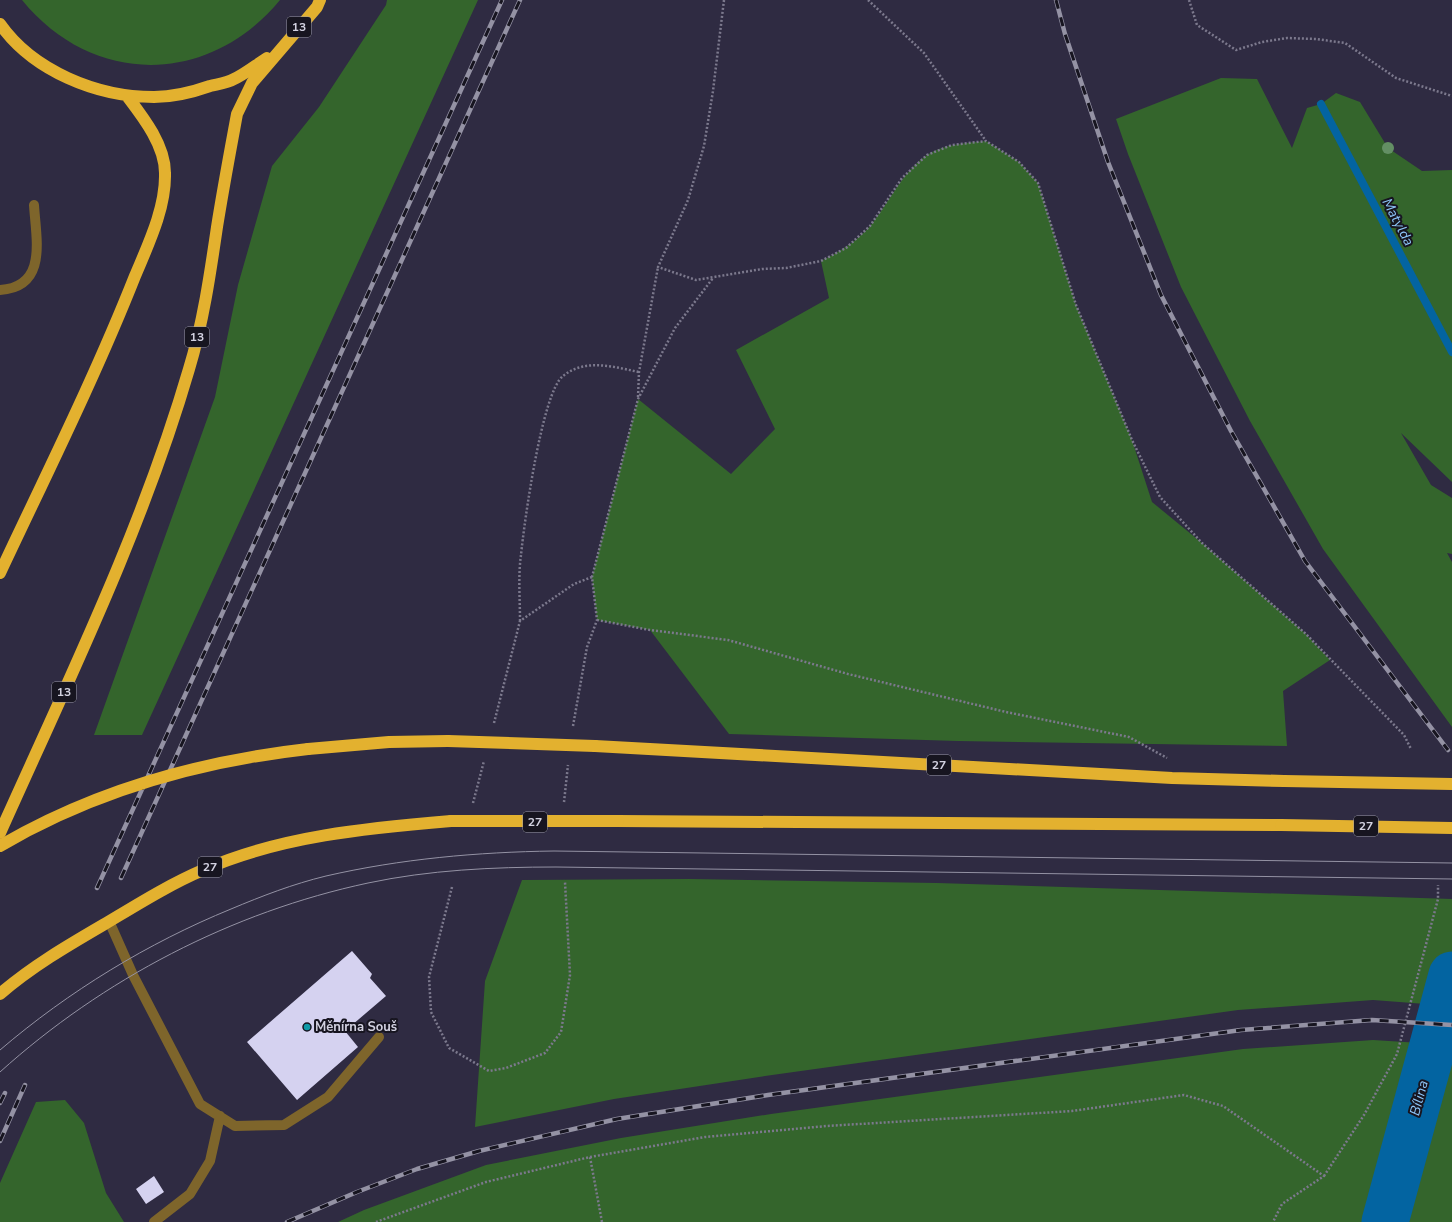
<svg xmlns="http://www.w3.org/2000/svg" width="1452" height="1222" viewBox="0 0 1452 1222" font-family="'Nunito Sans',sans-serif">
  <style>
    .green { fill: #34652c }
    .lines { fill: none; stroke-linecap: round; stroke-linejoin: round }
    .stream { stroke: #0364a1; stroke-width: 8 }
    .river { stroke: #0364a1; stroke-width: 47 }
    .building { fill: #d5d2f0 }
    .path { stroke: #7c798d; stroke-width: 2.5; stroke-dasharray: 2 2; stroke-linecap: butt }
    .minor { stroke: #7e652b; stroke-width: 10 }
    .highway { stroke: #e3b12f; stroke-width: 12 }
    .tram { stroke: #9492a4; stroke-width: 1 }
    .rail-casing { stroke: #9492a4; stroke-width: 4.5 }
    .rail { stroke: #171520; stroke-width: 3; stroke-dasharray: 9; stroke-linecap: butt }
    .highway-bridge { stroke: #e3b12f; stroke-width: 12 }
    .tree { fill: #638f64 }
    .culture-dot { fill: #0f9aa8; stroke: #171520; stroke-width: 1.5 }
    .labels { text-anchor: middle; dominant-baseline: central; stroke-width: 4; stroke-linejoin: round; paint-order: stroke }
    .shield { fill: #171520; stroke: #9a99a6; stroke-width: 1 }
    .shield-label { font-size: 12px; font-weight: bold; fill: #d2d1e0 }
    .poi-label { font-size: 13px; font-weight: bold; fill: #d2d1e0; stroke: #171520; text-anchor: start }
    .water-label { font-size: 14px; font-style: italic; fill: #8fc7fa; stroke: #171520 }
  </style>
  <rect width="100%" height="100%" fill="#2f2b42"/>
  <path class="green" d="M 22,0 L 280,0 C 209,86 93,87 22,0 Z
    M 387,0 L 478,0 L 142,735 L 94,735 L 215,397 L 238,285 L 272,166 L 319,107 L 386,5 Z
    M 1221,78 L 1257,79 L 1292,148 L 1307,108 L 1321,104 L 1336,93 L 1360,102 L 1388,148 L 1422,171 L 1452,170 L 1452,482 L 1401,433 L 1431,485 L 1452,498 L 1452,554 L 1447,553 L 1452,562 L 1452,727 L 1323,549 L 1250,421 L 1181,287 L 1128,154 L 1116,119 Z
    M 986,141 L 1019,162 L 1038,183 L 1076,305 L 1132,440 L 1152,502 L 1202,543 L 1306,634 L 1330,660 L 1283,691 L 1287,746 L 958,741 L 729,734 L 650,630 L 597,620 L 592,577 L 638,399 L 731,474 L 775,429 L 736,350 L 829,298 L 821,261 C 839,252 856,242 870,226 C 889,203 901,173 927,155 C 944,144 966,143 986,141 Z
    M 689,879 L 937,883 L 1452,899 L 1452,1006 L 1373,1000 L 1238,1010 L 765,1076 L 614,1099 L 475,1127 L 485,981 L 522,880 Z
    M 1373,1040 L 1452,1045 L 1452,1222 L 338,1222 L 364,1210 L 486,1165 L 621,1138 L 771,1114 L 1243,1049 Z
    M 65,1100 L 84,1123 L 106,1193 L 124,1222 L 0,1222 L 0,1183 L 36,1102 Z"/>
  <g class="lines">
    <path class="stream" d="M 1321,104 L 1452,352"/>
    <path class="river" d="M 1385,1222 L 1452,975"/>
  </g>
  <path class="building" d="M 352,951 L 372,974 L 370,978 L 386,996 L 345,1031 L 358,1047 L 297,1100 L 247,1042 Z
    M 154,1176 L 164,1192 L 146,1204 L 136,1189 Z"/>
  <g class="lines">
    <path class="path" d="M 724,0 L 713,91 L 704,146 L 688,200 L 658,267 L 696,280 L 762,269 L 786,268 L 821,261 L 846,248 L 870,226 L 902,178 L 927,155 L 952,145 L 986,141 L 1019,162 L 1038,183 L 1076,305 L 1132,440 L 1160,497 L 1202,543 L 1306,634 L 1404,735 L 1411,749
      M 868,0 L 924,53 L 986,141
      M 1189,0 L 1197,25 L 1236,50 L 1262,42 L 1287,38 L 1316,39 L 1345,43 L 1396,78 L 1452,96
      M 638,397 L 639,372 L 658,267
      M 597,620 L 650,630 L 728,640 L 848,674 L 1006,712 L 1129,737 L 1167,758
      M 520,621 C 520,599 518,576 521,555 C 524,524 542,392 563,376 C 585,358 614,367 639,372
      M 494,723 L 520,621 L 574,584 L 592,577
      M 573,726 L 587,647 L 597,620 L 592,577 L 638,399 L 675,328 L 713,278
      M 564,802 L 568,765
      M 473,803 L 484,761
      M 452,887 L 429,977 L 431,1012 L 449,1048 L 489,1071 L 506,1068 L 545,1053 L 561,1032 L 570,975 L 565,882
      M 590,1157 L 602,1222
      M 1324,1176 L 1364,1115 L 1397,1054 L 1438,899 L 1438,885
      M 376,1222 L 486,1182 L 590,1157 L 705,1137 L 827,1126 L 1072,1111 L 1184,1095 L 1223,1106 L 1324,1176 L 1282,1204 L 1273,1222"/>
    <path class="minor" d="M 0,290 C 48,287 36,239 34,205
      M 109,921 L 133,975 L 200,1104 L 235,1126 L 284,1125 L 328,1097 L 379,1037
      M 154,1222 L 190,1194 L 210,1161 L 220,1116"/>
    <path class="highway" d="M 0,24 C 33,71 97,97 154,97 C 173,97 193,92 210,86 C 218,84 227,83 234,79 C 245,74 256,65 267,58
      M 0,573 C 46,475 95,377 135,276 C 148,245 166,208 165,173 C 165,145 143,117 127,96
      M 595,746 L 1172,778 L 1284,781
      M 308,749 L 389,742 L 448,741
      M 618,821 L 1281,825
      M 0,833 C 68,681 142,530 189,369 C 203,323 210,275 217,227 C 223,189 230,152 237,114 L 252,83 L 317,7 L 320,0
      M 0,994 C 31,967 67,946 103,925 C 135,906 168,885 203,870 C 280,836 368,828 451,821"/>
    <path class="tram" d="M 0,1050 C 69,991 148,943 231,909 C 262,896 293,884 326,876 C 400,859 478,852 554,851 L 1452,863
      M 0,1072 C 103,979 232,912 368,883 C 429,870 493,867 556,867 L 1452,879"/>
    <g class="rail-casing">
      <path id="rail" d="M 1056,0 L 1065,34 L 1108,162 L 1161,295 L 1231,431 L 1305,561 L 1448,750
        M 121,878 L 520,0
        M 97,888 L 502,0
        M 0,1103 L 5,1093
        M 0,1141 L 25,1085
        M 287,1222 L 357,1192 L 417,1169 L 479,1151 L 617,1119 L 768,1095 L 1241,1030 L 1372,1020 L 1452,1025"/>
    </g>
    <use href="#rail" class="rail"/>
    <path class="highway-bridge" d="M 448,741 L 595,746
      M 1284,781 L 1452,784
      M 451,821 L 618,821
      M 1281,825 L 1452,828
      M 0,846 C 94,791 201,761 308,749"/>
  </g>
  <circle class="tree" cx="1388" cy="148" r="6"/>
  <circle class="culture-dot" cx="307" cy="1027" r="4"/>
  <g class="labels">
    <g class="shield">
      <rect x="287" y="17" width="24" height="20" rx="3"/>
      <rect x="185" y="327" width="24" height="20" rx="3"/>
      <rect x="52" y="682" width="24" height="20" rx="3"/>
      <rect x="927" y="755" width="24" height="20" rx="3"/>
      <rect x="523" y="812" width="24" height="20" rx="3"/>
      <rect x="1354" y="816" width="24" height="20" rx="3"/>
      <rect x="198" y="857" width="24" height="20" rx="3"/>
    </g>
    <g class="shield-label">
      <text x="299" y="27">13</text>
      <text x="197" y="337">13</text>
      <text x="64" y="692">13</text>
      <text x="939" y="765">27</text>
      <text x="535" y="822">27</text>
      <text x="1366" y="826">27</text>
      <text x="210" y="867">27</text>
    </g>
    <g class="poi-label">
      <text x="315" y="1027">Měnírna Souš</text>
    </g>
    <g class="water-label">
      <text transform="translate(1398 222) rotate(62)">Matylda</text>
      <text transform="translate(1419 1098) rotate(-75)">Bílina</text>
    </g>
  </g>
</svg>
